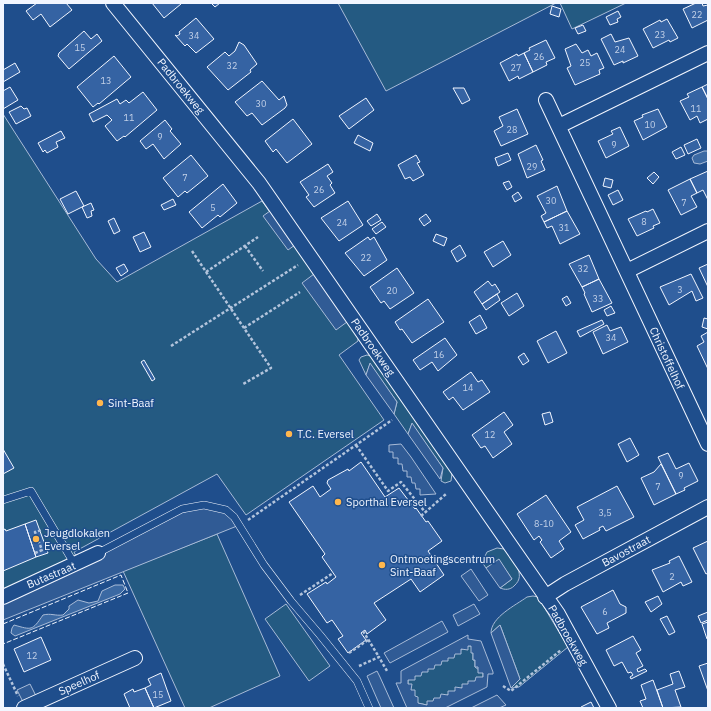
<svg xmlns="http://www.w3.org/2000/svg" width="711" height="711" viewBox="0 0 711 711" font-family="'IBM Plex Sans',sans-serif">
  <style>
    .green { fill: #245a82; stroke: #a8bbd7 }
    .parking { fill: #305b95; stroke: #a8bbd7; fill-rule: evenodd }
    .water { fill: #3b69a3; stroke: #a8bbd7 }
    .building { fill: #3563a3; stroke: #f2f6ff }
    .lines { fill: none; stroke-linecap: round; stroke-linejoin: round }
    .service-casing { stroke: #f2f6ff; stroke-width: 8 }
    .minor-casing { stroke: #f2f6ff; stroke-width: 16 }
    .path { stroke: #b3c4dc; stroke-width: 2.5; stroke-dasharray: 3 2; stroke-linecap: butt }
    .service { stroke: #1f4e8c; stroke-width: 7 }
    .minor { stroke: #1f4e8c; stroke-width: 14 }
    .fence { stroke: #f2f6ff; stroke-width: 1; stroke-dasharray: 5 2; stroke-linecap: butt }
    .poi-dot { fill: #ffb74d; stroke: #1f4e8c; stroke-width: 1.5 }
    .labels { text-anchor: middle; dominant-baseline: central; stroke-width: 3; stroke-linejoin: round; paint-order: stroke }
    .number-label { font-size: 9px; fill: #c3d1e8 }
    .street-label { font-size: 11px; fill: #f2f6ff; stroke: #1f4e8c }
    .poi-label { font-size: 11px; fill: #f2f6ff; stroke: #1f4e8c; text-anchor: start }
  </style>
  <rect width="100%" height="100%" fill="#1f4e8c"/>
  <path class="green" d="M 338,3 L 556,3 L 386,91 Z
    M 560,3 L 626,3 L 572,29 Z
    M 3,114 L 96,259 L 117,282 L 262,201 L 358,336 L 358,341 L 339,355 L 384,420 L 246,515 L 217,474 L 74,552 L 78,560 L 3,591 Z
    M 367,355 L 371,356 L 452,473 L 451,481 L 445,483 L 441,481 L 443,468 L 412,424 L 408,434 L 394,414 L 397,402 L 370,364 L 366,375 L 359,360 L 361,357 Z
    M 217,534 L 280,676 L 209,708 L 185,708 L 123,571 Z
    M 497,548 L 504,549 C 511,559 528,574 514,586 C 510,590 505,590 500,588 L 512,579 L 499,560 L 486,568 L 482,562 L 487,552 Z
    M 533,596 L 538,597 L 568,647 L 519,687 L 511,688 L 520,679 L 500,625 L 491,633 C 491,617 516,605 527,597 Z
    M 286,604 L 330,666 L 309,681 L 265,619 Z
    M 468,646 L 471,646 L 473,653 L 473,660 L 475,660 L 475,667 L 483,673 L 483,677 L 427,705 L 417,703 L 408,684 L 408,680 Z"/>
  <path class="parking" d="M 270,211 L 295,245 L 288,250 L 263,216 Z
    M 314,274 L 347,322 L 336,330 L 302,283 Z
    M 370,363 L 397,402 L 394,414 L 366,375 Z
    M 412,423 L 443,468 L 440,479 L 408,434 Z
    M 401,444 L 411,457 L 436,494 L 420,495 L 420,489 L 416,489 L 415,483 L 412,483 L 411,477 L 407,477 L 407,471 L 403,471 L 402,464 L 398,464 L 398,458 L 393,458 L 393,452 L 389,452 L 389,445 Z
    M 206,507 L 227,513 L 237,526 L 3,620 L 3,599 L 180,513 Z
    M 499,559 L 512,579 L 500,588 L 486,568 Z
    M 471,569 L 488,595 L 479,601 L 461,576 Z
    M 474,604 L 480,614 L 458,626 L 453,615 Z
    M 442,621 L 448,632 L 390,663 L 384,653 Z
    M 500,625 L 520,679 L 511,688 L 491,633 Z
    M 468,635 L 468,639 L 481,641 L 486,654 L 493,672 L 493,674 L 488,674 L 487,687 L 445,708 L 407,708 L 396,683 L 401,683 L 401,671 ZM 468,646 L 471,646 L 471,653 L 473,653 L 473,660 L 475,660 L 475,667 L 478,667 L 478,673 L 483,673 L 483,677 L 476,677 L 475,681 L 468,681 L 468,684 L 462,684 L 462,688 L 455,687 L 455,691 L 448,691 L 448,695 L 441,694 L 440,698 L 434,698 L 433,701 L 427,701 L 427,705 L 418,703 L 418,697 L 415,696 L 415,690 L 411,690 L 412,684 L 408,684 L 408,680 L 415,680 L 415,676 L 421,676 L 422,672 L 428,672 L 428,669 L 434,669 L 435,665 L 441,665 L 442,661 L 448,661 L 448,658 L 454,658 L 455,654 L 461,654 L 461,649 L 468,650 Z
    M 377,671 L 380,677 L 394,708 L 381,708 L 367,676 Z
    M 30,684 L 36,696 L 23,702 L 17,690 Z
    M 497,695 L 506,705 L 499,708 L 471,708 Z"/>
  <path class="water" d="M 704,151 L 708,151 L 708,161 L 700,164 L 694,163 L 692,158 L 694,155 Z
    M 115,585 L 123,585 L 125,589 L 120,594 L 15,636 L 11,633 L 12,628 L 14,625 C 32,630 32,631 43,615 C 51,613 55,616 63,615 L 69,609 L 69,606 L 78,600 L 89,603 L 98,601 L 102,591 Z"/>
  <path class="building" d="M 37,3 L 66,3 L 72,10 L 50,27 L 41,14 L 33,20 L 26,11 Z
    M 152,3 L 180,3 L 181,4 L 164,18 Z
    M 211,3 L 220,3 L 215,7 Z
    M 696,3 L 702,3 L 703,6 L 708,5 L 708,20 L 692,28 L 683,9 Z
    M 552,6 L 561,9 L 559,17 L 550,14 Z
    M 618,11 L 621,17 L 617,19 L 618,22 L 610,25 L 606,17 Z
    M 196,18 L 214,39 L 196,53 L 187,44 L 185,46 L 175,35 L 177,36 L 180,34 L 179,32 Z
    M 667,19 L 678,38 L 670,42 L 669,40 L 653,48 L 643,29 L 660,20 L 661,22 Z
    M 583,25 L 586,31 L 578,34 L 575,28 Z
    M 84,31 L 91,39 L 97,34 L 102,41 L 69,69 L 58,56 L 59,53 Z
    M 611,34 L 615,42 L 629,38 L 638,56 L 623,63 L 623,61 L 614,65 L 601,39 Z
    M 546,40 L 555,58 L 546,62 L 547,65 L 533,72 L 524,53 L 530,50 L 529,48 Z
    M 239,42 L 244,45 L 257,64 L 250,70 L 251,72 L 228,90 L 207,67 L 225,52 L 229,56 L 235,51 Z
    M 576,44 L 582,53 L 588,50 L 591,56 L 597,53 L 604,68 L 599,70 L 600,74 L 575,85 L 567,68 L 571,66 L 565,49 Z
    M 524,53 L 533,72 L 519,79 L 518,76 L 509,81 L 500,63 L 517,54 L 518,56 Z
    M 114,56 L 131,77 L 99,104 L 98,103 L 93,107 L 77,87 Z
    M 15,63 L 20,72 L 3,82 L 3,70 Z
    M 262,81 L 279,100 L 284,96 L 287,105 L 285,108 L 262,125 L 252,113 L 247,116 L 235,102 Z
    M 708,84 L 708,99 L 702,87 Z
    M 10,87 L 18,100 L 3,109 L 3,91 Z
    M 702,87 L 708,99 L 708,119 L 700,123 L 697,116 L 690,120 L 680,101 L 689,97 L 687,94 Z
    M 453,88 L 464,88 L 470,100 L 462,104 Z
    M 143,92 L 157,110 L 125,137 L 124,136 L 117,141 L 105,126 L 112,120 L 107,115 L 93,122 L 89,114 L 117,99 L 120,104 L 126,100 L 129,103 Z
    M 366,98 L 374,110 L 349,129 L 339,116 Z
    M 21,106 L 24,109 L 27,108 L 31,116 L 16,124 L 9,112 Z
    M 517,109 L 528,134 L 501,146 L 494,131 L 503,126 L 499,117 Z
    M 658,109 L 667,127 L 643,140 L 634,121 L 643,117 L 642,115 Z
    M 293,119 L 312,144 L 287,163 L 276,149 L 273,152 L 265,141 Z
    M 165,120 L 172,129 L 170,131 L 181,144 L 164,159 L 153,144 L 146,149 L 140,141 Z
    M 620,127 L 629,146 L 606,158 L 598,141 L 613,134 L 611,131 Z
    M 61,131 L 65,138 L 56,142 L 58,147 L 47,153 L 45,150 L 43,152 L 38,143 Z
    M 358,135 L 373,143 L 370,151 L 354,143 Z
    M 697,139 L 701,148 L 688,154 L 684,145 Z
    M 536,145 L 543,160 L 541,161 L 545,170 L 527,178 L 518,154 Z
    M 681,147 L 685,155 L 676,159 L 672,152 Z
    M 508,153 L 511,160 L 498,166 L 495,158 Z
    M 191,155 L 208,176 L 187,193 L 185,191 L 178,197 L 163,178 Z
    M 416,155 L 420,162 L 417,163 L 424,175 L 413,181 L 410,177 L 405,179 L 398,165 Z
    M 328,164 L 333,172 L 327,176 L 332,183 L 330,185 L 335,193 L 314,207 L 306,197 L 309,195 L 300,182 Z
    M 708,171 L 708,200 L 703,190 L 697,193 L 690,179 Z
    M 654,172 L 659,177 L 653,184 L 647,178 Z
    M 605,178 L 613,180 L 611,188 L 603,186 Z
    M 690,179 L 697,193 L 691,196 L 697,207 L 681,215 L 668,190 Z
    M 509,181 L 512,187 L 507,190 L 503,183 Z
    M 223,184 L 237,203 L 220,217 L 218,215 L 202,228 L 189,212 Z
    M 557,186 L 567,211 L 544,222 L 541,216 L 546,213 L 537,196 Z
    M 618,190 L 623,200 L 613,205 L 608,195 Z
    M 76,191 L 84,206 L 68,214 L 60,199 Z
    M 518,192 L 522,198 L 515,202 L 512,196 Z
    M 173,199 L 176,205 L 164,210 L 161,205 Z
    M 348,201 L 363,225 L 339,241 L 321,218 Z
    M 91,203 L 94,210 L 91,211 L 92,216 L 87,218 L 82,207 Z
    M 653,209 L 660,223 L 653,226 L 654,228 L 637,236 L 628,219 L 646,211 L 647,212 Z
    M 567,211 L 580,234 L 560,244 L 552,226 L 547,228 L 544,222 Z
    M 377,214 L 381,220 L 371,226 L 367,221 Z
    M 426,214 L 431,221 L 424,226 L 419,219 Z
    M 114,218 L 120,231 L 114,234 L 108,221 Z
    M 382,222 L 386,227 L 376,234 L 372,229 Z
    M 144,232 L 151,247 L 140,252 L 133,237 Z
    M 436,234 L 447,238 L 444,246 L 433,241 Z
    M 368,237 L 370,240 L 374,237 L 387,260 L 364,276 L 345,253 Z
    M 503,241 L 511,255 L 493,267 L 484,252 Z
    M 460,245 L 466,256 L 457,262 L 451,251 Z
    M 589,255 L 599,279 L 582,287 L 569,264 Z
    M 124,264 L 128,271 L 121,276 L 116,268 Z
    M 708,264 L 708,287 L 699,268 Z
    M 397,268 L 414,293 L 390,309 L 384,301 L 381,303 L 370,287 Z
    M 691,274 L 703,298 L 696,301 L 692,291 L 669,305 L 660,287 Z
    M 599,279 L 612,303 L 592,312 L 584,294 L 585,293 L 582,287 Z
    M 488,281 L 492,286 L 495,284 L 500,292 L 482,304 L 474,292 Z
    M 517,293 L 524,306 L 509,316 L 501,303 Z
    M 497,294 L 500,300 L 486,310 L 482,304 Z
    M 567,296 L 571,303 L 566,306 L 562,299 Z
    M 428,299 L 444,322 L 412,343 L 402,329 L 400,330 L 395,322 Z
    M 611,306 L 615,313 L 607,316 L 604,310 Z
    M 480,315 L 487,328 L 476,334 L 469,322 Z
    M 704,318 L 708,319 L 708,329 L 702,327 Z
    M 602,320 L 604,324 L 580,337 L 577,331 Z
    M 607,325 L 610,331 L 621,327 L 628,342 L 603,354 L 593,332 Z
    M 556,331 L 567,353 L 548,363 L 537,341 Z
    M 708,332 L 708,369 L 697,346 L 704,342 L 701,336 Z
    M 445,338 L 457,355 L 438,371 L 432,362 L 420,370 L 413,360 Z
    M 524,353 L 529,361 L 523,365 L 518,357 Z
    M 144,360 L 155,379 L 152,381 L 141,362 Z
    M 471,372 L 478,382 L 482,380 L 490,392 L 463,410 L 453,397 L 449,400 L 443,392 Z
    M 504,412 L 513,425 L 504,432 L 512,444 L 493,458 L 485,446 L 481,448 L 472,435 Z
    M 550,412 L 553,422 L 545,425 L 542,414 Z
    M 630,438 L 639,455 L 627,462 L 618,444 Z
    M 3,449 L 14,468 L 3,474 Z
    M 668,453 L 676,469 L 689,463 L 698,481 L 684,488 L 685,490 L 676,494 L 658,457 Z
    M 361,462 L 385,497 L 399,488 L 415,509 L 416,508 L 426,522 L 428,521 L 442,541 L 428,551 L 444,575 L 420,592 L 411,579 L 374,603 L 386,620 L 367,634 L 365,630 L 361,633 L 366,640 L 348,653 L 338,639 L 343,636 L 332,620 L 327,623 L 307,594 L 326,582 L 327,584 L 336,577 L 322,557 L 325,554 L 289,502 L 313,486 L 320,497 L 331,489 L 327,483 L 328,480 L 348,469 L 349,471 Z
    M 661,464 L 676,494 L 654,505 L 641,478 L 654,472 Z
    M 617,486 L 634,517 L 606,531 L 603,526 L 599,528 L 600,530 L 583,539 L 575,525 L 584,520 L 577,507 Z
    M 546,495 L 571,532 L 559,541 L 564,549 L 551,558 L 540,542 L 542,540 L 539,536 L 534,540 L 517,514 Z
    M 36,520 L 48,553 L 36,557 L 25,524 Z
    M 25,524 L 36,557 L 3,571 L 3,530 L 5,529 L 6,531 Z
    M 708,541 L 708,573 L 706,574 L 693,548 Z
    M 679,556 L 692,582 L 683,586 L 681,582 L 663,592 L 652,570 L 670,563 L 669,561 Z
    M 613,590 L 620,604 L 626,607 L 626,613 L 607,623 L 609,628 L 597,634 L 581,607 Z
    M 658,596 L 662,604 L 651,612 L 645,602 Z
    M 708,612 L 708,620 L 701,623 L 698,616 Z
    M 667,616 L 675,632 L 669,635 L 660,619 Z
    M 708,622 L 708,639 L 707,639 L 702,624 Z
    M 633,636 L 641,650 L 636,653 L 643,666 L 637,669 L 638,672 L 645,669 L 647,671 L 631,679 L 630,677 L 633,675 L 631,672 L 628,673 L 622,662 L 614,666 L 606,650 Z
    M 41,637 L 51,660 L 24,672 L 14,649 Z
    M 708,663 L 708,691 L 699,666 Z
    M 679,671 L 685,687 L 675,690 L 681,707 L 663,708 L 657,690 L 673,684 L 670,674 Z
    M 161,673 L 171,701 L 154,708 L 145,688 L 151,685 L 148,679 Z
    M 653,680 L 663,708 L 643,708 L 640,701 L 646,699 L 641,685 Z
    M 145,688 L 154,708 L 130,708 L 124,694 L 133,689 L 134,692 Z
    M 591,702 L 594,708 L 582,708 L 581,707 Z"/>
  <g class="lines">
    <g class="service-casing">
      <path id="service" d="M 3,500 L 31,491 L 75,565
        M 98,553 L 182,509 L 204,505 L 226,510 L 234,517 L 264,565 L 291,601 L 320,635 L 357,681 L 369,708"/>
    </g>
    <g class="minor-casing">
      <path id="minor" d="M 113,3 L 259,183 L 558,614 L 609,708
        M 546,100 L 708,444
        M 559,126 L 708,53
        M 627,271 L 708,231
        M 3,597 L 98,553
        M 545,597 L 565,584 L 708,507
        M 24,708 L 135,658"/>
    </g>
    <path class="path" d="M 245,246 L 263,271
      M 192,251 L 271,368 L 243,384
      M 206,272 L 258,237
      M 244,328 L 300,292
      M 171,346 L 298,265
      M 356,445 L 388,491 L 401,482 L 425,512
      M 421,516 L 446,494
      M 248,520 L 392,420
      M 35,553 L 42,550 L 35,532 L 42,530
      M 300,595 L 333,573
      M 363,631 L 379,657
      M 349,653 L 368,640
      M 3,664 L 18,696
      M 359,666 L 379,657 L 387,671
      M 503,686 L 511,691 L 561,650"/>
    <use href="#service" class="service"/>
    <use href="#minor" class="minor"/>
    <path class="fence" d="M 3,624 L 121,575 L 128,593 L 3,644"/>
  </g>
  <g class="poi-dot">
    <circle cx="100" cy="403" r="4"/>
    <circle cx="289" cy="434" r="4"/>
    <circle cx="338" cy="502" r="4"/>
    <circle cx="36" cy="539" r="4"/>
    <circle cx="382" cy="565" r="4"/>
  </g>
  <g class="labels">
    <g class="number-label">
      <text x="697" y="14">22</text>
      <text x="660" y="34">23</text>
      <text x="194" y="35">34</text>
      <text x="80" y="47">15</text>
      <text x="620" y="49">24</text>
      <text x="539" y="56">26</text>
      <text x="585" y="62">25</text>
      <text x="232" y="65">32</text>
      <text x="516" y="67">27</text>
      <text x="106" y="80">13</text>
      <text x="261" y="103">30</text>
      <text x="696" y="108">11</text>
      <text x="129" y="117">11</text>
      <text x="650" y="124">10</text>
      <text x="512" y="129">28</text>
      <text x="160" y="136">9</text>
      <text x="614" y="144">9</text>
      <text x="532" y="166">29</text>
      <text x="185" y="177">7</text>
      <text x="319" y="189">26</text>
      <text x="551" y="200">30</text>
      <text x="684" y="202">7</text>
      <text x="213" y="207">5</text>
      <text x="644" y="221">8</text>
      <text x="342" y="222">24</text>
      <text x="564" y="227">31</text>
      <text x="366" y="257">22</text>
      <text x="583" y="268">32</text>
      <text x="680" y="289">3</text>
      <text x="392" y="290">20</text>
      <text x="598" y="298">33</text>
      <text x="611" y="337">34</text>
      <text x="439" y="354">16</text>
      <text x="468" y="387">14</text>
      <text x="490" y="434">12</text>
      <text x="681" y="475">9</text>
      <text x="658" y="486">7</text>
      <text x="605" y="512">3,5</text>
      <text x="544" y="523">8-10</text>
      <text x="672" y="576">2</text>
      <text x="605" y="611">6</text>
      <text x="32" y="655">12</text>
      <text x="158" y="694">15</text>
    </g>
    <g class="street-label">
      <text transform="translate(181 86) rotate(51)">Padbroekweg</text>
      <text transform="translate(373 347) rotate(55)">Padbroekweg</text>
      <text transform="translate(667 358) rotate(65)">Christoffelhof</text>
      <text transform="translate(626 551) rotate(-28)">Bavostraat</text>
      <text transform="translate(51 575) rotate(-23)">Butastraat</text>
      <text transform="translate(568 635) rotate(60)">Padbroekweg</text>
      <text transform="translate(79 683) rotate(-24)">Speelhof</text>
    </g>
    <g class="poi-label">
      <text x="108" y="403">Sint-Baaf</text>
      <text x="297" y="434">T.C. Eversel</text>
      <text x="346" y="502">Sporthal Eversel</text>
      <text x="44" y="533">Jeugdlokalen<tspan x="44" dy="13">Eversel</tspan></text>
      <text x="390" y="559">Ontmoetingscentrum<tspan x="390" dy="13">Sint-Baaf</tspan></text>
    </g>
  </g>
  <rect width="711" height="711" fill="none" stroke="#f2f6ff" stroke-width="8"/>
</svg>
